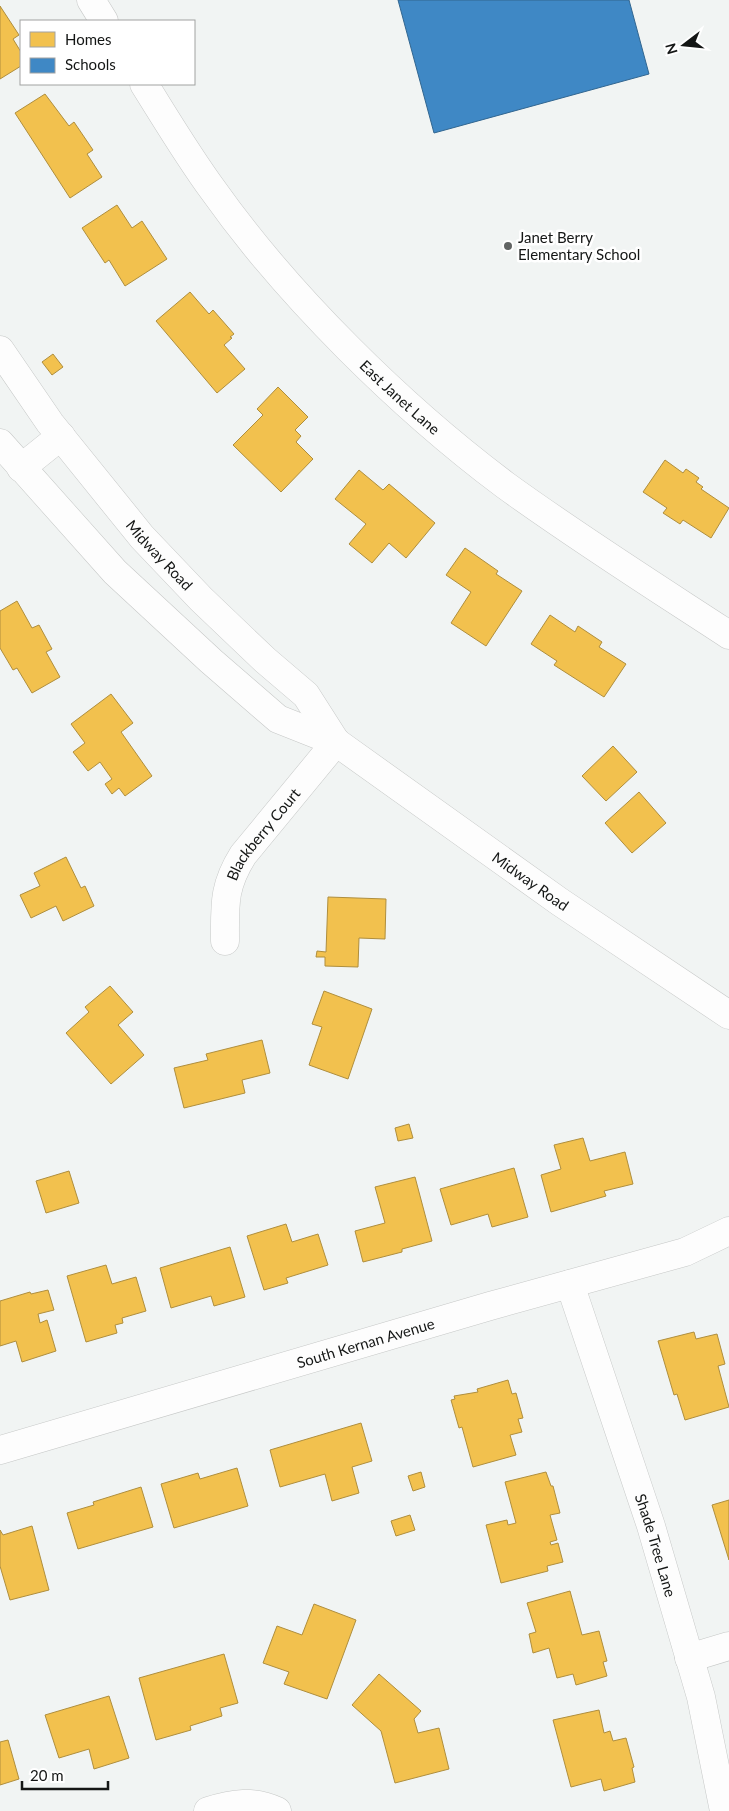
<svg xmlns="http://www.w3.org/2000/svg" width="729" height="1811" viewBox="0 0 729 1811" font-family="Lato,sans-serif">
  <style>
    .homes { fill: #f2c14e; stroke: #af8e3d }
    .schools { fill: #3f88c5; stroke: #326690 }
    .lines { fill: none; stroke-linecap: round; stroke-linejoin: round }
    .street-casing { stroke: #c6c8c7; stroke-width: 29 }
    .secondary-casing { stroke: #c6c8c7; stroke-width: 29 }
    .street { stroke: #fdfdfd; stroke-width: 28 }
    .secondary { stroke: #fdfdfd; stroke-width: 28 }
    .poi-dot { fill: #616463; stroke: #fff; stroke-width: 2 }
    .labels { text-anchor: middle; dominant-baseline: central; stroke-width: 5; stroke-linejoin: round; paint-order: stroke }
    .poi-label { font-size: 15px; fill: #141615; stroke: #fff; text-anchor: start }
    .street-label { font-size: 15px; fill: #141615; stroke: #fff }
  </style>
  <rect width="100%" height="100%" fill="#f1f4f3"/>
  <path class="homes" d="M 0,6 L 19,35 L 13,39 L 21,52 L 21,66 L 0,79 Z
    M 45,94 L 69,126 L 74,122 L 93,150 L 87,154 L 102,177 L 70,198 L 15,113 Z
    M 117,205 L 132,228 L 142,221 L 167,259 L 125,286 L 109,260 L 105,263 L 82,228 Z
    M 190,292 L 209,314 L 213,310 L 234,334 L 230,337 L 232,338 L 224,345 L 245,369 L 217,393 L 156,321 Z
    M 53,354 L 63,367 L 52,375 L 42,362 Z
    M 278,387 L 308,417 L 295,430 L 301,436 L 296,442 L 313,459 L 281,492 L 233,445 L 263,415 L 257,409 Z
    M 665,460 L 683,473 L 686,469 L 699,478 L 696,482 L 703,487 L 701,489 L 729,508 L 711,538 L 683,520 L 680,524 L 663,513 L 667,508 L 643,492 Z
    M 359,470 L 383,490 L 389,484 L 435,523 L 406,558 L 389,543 L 372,563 L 349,544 L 366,524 L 335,499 Z
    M 465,548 L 498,571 L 496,574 L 522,591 L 486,646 L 451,623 L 471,592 L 446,575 Z
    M 17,601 L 32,628 L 39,625 L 52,649 L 46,652 L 60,677 L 32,693 L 17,668 L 13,670 L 0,648 L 0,611 Z
    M 550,615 L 575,632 L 578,626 L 602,642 L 599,647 L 626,664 L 604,697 L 554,665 L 557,661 L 531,644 Z
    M 111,694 L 133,723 L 121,732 L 152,776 L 125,796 L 119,788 L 112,794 L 105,784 L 112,779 L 100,762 L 88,771 L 73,752 L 85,743 L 71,724 Z
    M 613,746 L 637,772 L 606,801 L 582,776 Z
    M 639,792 L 666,823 L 632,853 L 605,823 Z
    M 66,857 L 81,888 L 85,886 L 94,906 L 63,921 L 56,906 L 31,918 L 20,895 L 40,886 L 34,873 Z
    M 328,897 L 386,899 L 385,939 L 359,938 L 358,967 L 325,966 L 325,957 L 316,957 L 317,951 L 326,952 Z
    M 110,986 L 133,1012 L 118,1025 L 144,1055 L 111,1084 L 66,1033 L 89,1012 L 85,1007 Z
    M 324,991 L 372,1009 L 348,1079 L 309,1065 L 322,1027 L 312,1024 Z
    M 262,1040 L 270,1073 L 242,1080 L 245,1093 L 184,1108 L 174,1068 L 208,1060 L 206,1054 Z
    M 409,1124 L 413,1138 L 398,1141 L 395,1128 Z
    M 583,1138 L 590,1161 L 625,1152 L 633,1184 L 604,1191 L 606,1196 L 551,1212 L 541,1175 L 561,1169 L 554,1145 Z
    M 514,1168 L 528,1217 L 492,1227 L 488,1214 L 451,1225 L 440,1189 Z
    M 69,1171 L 79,1203 L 46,1213 L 36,1181 Z
    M 415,1177 L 432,1241 L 402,1249 L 402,1252 L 363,1262 L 355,1231 L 385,1223 L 375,1187 Z
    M 286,1224 L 292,1242 L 318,1234 L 328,1265 L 286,1278 L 288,1283 L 264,1290 L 247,1236 Z
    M 230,1247 L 245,1297 L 214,1306 L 211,1296 L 171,1308 L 160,1268 Z
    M 106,1265 L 112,1284 L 136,1277 L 146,1311 L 122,1318 L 123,1323 L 115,1325 L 117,1333 L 86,1342 L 67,1276 Z
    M 48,1290 L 54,1310 L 38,1314 L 40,1323 L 47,1320 L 56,1351 L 22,1362 L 16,1341 L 0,1346 L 0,1301 L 30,1292 L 31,1294 Z
    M 694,1332 L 696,1339 L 717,1334 L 725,1364 L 718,1366 L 729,1407 L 685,1420 L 677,1394 L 674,1395 L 658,1341 Z
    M 508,1380 L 512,1394 L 516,1393 L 523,1418 L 518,1419 L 522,1432 L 510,1435 L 516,1455 L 473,1467 L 462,1427 L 459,1428 L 451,1400 L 455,1399 L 454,1396 L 478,1392 L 477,1389 Z
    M 361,1423 L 372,1461 L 352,1467 L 359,1493 L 332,1501 L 325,1474 L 280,1487 L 270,1450 Z
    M 237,1468 L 248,1506 L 174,1528 L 161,1484 L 198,1473 L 200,1479 Z
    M 421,1472 L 425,1487 L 413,1491 L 408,1476 Z
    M 546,1472 L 551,1486 L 553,1486 L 560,1513 L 550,1515 L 557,1540 L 550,1542 L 551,1545 L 558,1543 L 563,1562 L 547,1566 L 548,1571 L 501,1583 L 486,1525 L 507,1520 L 508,1525 L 516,1523 L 505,1482 Z
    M 141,1487 L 153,1527 L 78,1549 L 67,1513 L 94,1505 L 93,1502 Z
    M 729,1500 L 729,1560 L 712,1505 Z
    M 410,1515 L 415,1530 L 396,1536 L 391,1521 Z
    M 32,1526 L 49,1590 L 10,1600 L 0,1566 L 0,1530 L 3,1535 Z
    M 570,1591 L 582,1635 L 599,1631 L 607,1661 L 603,1662 L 607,1676 L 576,1685 L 573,1674 L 557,1678 L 549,1648 L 533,1653 L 529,1634 L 536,1632 L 527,1603 Z
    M 314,1604 L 356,1620 L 327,1699 L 284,1684 L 289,1672 L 263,1663 L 277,1626 L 302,1635 Z
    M 224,1654 L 238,1703 L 220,1708 L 222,1716 L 190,1726 L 191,1730 L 156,1740 L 139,1678 Z
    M 379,1674 L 421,1711 L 414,1719 L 418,1733 L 439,1728 L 449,1769 L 395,1783 L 381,1731 L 352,1705 Z
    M 109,1696 L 129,1758 L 94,1769 L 89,1749 L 59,1758 L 45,1715 Z
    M 599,1710 L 604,1733 L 610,1731 L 613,1741 L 626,1738 L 634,1767 L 632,1768 L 635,1782 L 604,1791 L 601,1779 L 571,1787 L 553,1720 Z
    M 8,1740 L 19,1779 L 0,1785 L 0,1742 Z"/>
  <path class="schools" d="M 398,0 L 629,0 L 649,74 L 434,133 Z"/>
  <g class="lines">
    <g class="street-casing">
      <g id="street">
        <path d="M 91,0 L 104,21"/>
        <path id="s1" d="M 144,84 C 166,119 188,156 213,190 C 288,296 401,407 505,485 C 578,538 654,586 729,635"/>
        <path id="s2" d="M 225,941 C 225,905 223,887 243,855 L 336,742"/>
        <path id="s3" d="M 570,1284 L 651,1526 L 701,1697 L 724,1811"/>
        <path id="s4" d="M 0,1450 L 490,1306 L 685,1252 L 729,1231"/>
        <path d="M 689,1658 L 729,1646"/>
        <path d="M 208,1811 C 233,1803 253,1800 277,1811"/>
      </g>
    </g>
    <g class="secondary-casing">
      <g id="secondary">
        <path id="s5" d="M 0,350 L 50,423 L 142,537 L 201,599 L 265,660 L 306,695 L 336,742"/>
        <path id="s6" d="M 0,443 L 115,572 L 211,661 L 278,719 L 336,742 L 560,902 L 729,1015"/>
        <path d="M 21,468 L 61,436"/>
      </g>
    </g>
    <use href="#street" class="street"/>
    <use href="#secondary" class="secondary"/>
  </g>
  <circle class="poi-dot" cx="508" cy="246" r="5"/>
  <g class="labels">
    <g class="poi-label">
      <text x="518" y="237">Janet Berry<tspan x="518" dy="17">Elementary School</tspan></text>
    </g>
    <g class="street-label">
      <text stroke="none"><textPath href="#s1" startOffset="406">East Janet Lane</textPath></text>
      <text stroke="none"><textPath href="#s5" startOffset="260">Midway Road</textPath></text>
      <text stroke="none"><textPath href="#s2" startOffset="118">Blackberry Court</textPath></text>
      <text stroke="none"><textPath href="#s6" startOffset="694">Midway Road</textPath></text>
      <text stroke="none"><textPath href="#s4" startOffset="381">South Kernan Avenue</textPath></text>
      <text stroke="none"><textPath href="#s3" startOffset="275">Shade Tree Lane</textPath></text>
    </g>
  </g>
  <rect x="20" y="20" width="175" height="65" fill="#ffffff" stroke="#a1a2a1"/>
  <rect x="30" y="32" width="25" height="15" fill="#f2c14e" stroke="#a1a2a1"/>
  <text x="65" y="45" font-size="15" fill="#141615">Homes</text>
  <rect x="30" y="58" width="25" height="15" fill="#3f88c5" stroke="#a1a2a1"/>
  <text x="65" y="70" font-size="15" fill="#141615">Schools</text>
  <g transform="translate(684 45) rotate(254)" stroke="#ffffff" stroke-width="4" paint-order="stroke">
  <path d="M0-4L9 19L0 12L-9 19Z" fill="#141615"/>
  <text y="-8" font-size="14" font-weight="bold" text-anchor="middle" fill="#141615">N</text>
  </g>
  <path d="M22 1781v8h86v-8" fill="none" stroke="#141615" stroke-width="2.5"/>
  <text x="30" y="1781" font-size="15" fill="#141615" stroke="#ffffff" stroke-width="4" paint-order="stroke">20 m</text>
</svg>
